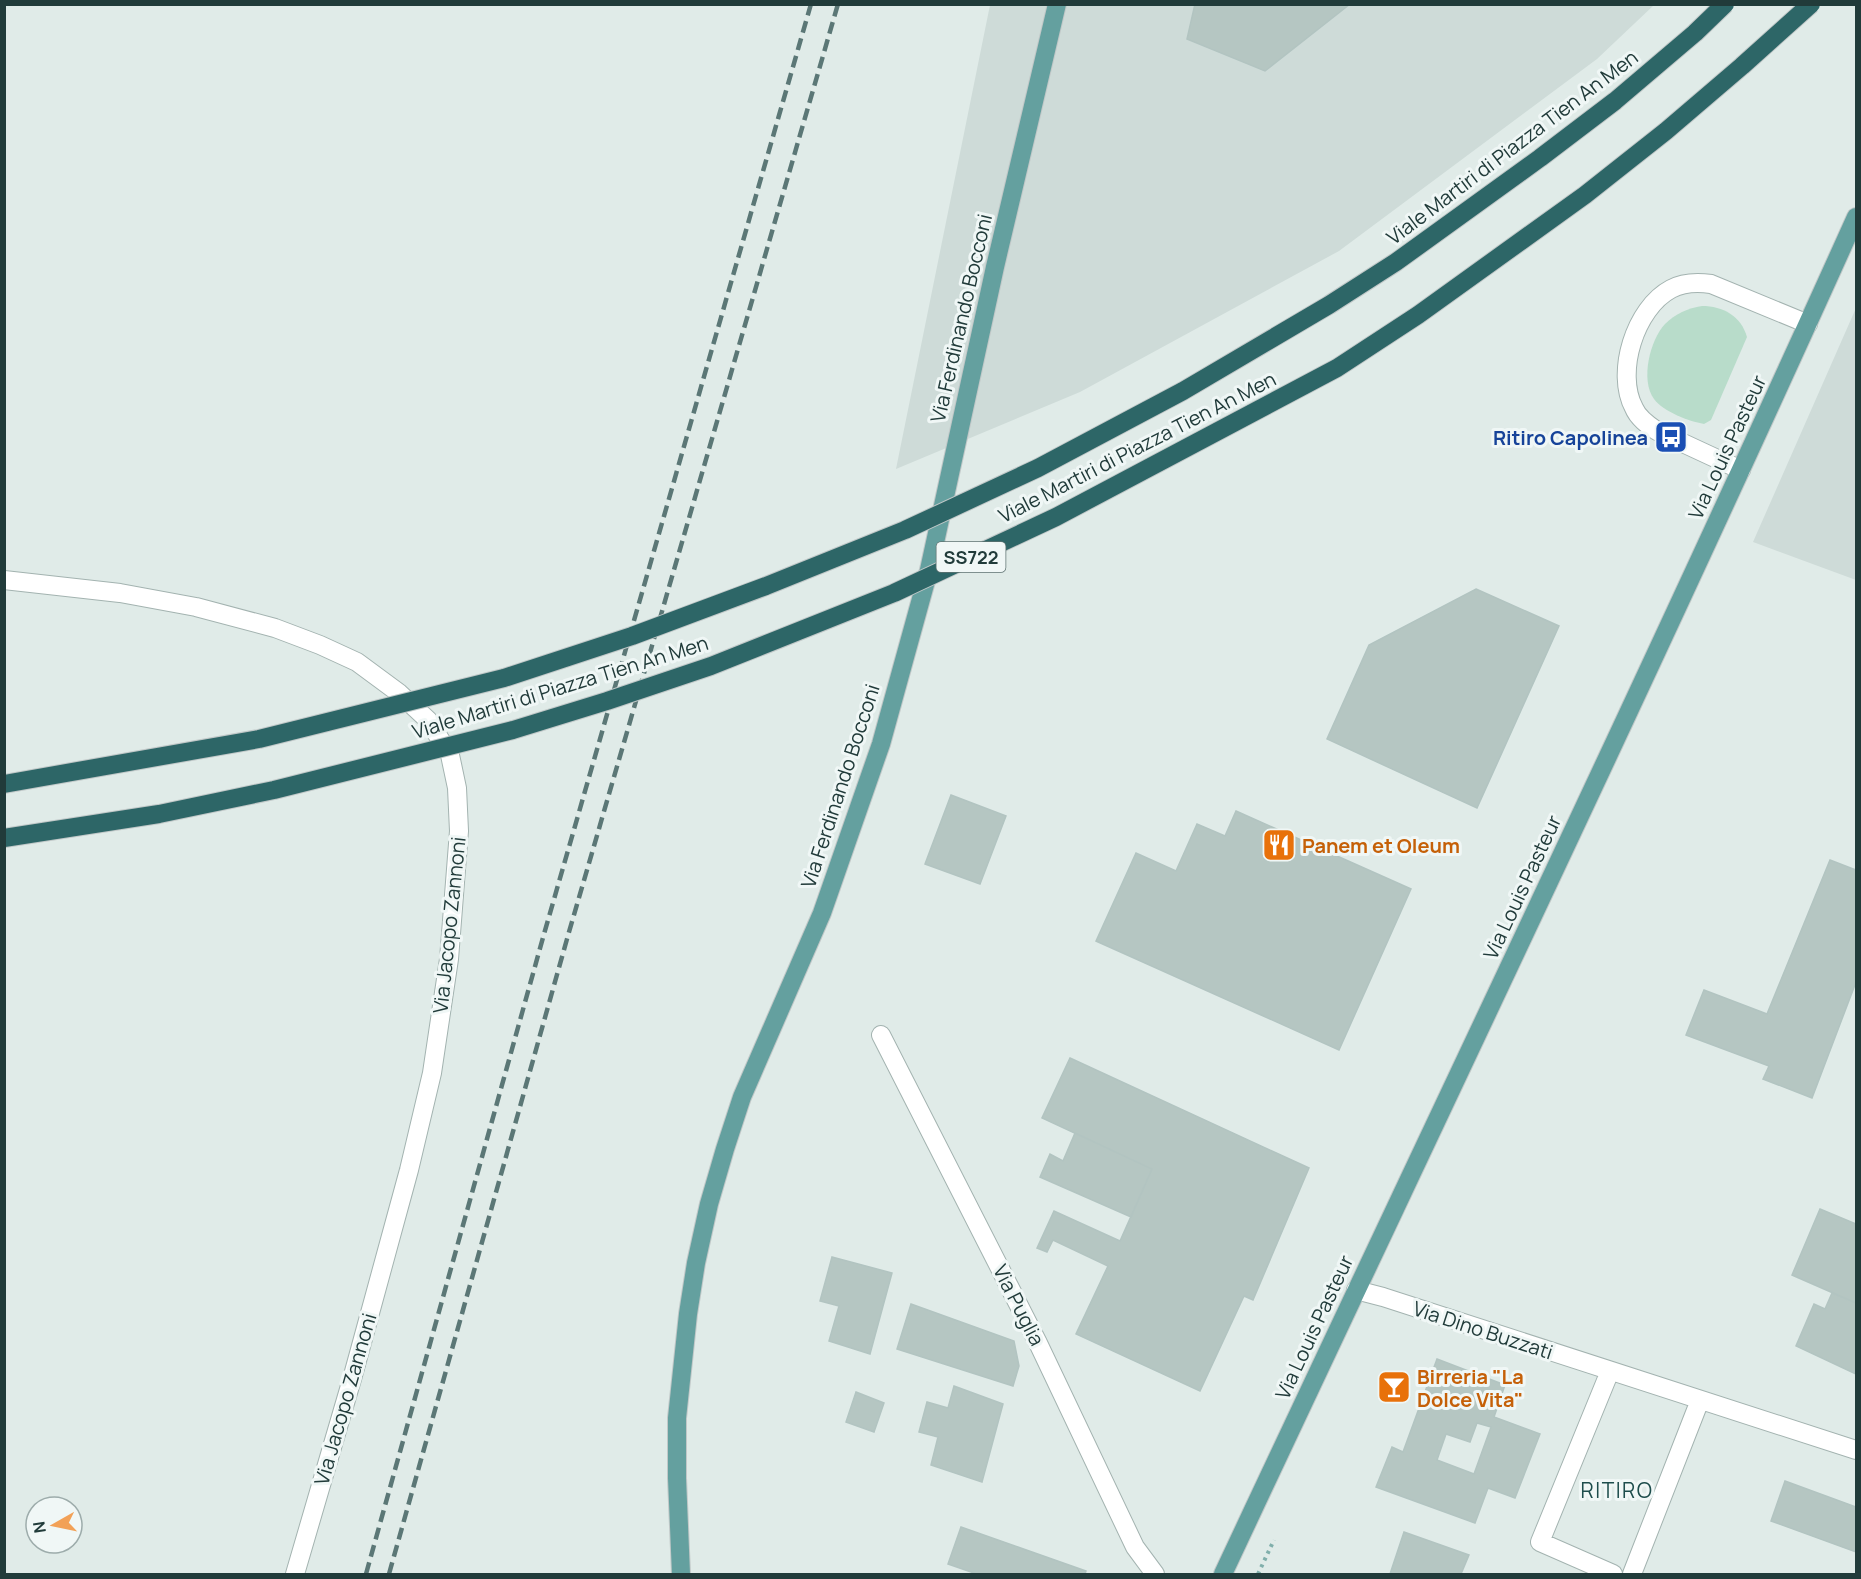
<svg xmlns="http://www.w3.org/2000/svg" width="1861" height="1579" viewBox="0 0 1861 1579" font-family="Manrope,sans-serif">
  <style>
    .built { fill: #cedbd8 }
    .green { fill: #b8dcca }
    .building { fill: #b5c6c2; stroke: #b2c4c1; stroke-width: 1.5; fill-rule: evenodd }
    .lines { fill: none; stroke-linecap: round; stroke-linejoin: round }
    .minor-casing { stroke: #a3b3b0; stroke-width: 20 }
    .major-casing { stroke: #c1c8c8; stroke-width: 20 }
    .path { stroke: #80afab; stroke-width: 4; stroke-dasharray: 3 4.5; stroke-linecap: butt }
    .minor { stroke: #fff; stroke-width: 18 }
    .major { stroke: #64a09f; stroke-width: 18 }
    .rail { stroke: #5b7776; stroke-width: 4.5; stroke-dasharray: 12 6; stroke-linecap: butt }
    .highway-bridge-casing { stroke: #c1c8c8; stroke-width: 20; stroke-linecap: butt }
    .highway-bridge { stroke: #2d6667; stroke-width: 18 }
    .labels { text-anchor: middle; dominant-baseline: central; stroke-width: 6; stroke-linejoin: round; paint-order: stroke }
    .shield { fill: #f0f7f6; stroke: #5f7372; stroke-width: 1.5 }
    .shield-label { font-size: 18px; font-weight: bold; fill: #213b3a }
    .street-label { font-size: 20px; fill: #213b3a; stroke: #f0f7f6 }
    .transit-label { font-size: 20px; font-weight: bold; fill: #164399; stroke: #f0f7f6; text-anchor: end }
    .food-label { font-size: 20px; font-weight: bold; fill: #c56008; stroke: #f0f7f6; text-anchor: start }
    .neighbourhood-label { font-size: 21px; letter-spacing: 1.5px; fill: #1d4d4c; stroke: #f0f7f6 }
  </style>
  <rect width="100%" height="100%" fill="#e0ebe8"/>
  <path class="built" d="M 990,5 L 1654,5 L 1597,59 L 1339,251 L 1080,392 L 896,469 Z
    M 1856,308 L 1856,580 L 1753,542 Z"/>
  <path class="green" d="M 1702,306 C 1723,306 1741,316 1747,337 L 1711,420 L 1704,424 C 1688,421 1664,412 1654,399 C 1640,380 1650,340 1665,324 C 1675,314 1688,308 1702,306 Z"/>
  <path class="building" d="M 1195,4 L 1350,4 L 1265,71 L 1187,39 Z
    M 1476,589 L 1559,626 L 1477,808 L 1327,739 L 1369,645 Z
    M 951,795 L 1006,816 L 980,884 L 925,864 Z
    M 1236,811 L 1411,889 L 1339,1050 L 1096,941 L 1136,853 L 1176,871 L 1197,824 L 1225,836 Z
    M 1830,860 L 1856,870 L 1856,982 L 1812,1098 L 1763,1079 L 1769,1066 L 1686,1035 L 1704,990 L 1767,1014 Z
    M 1070,1058 L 1309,1168 L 1253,1300 L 1244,1296 L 1200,1391 L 1076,1334 L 1108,1266 L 1053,1240 L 1047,1252 L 1037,1248 L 1054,1211 L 1120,1241 L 1152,1169 L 1042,1118 Z
    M 1075,1133 L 1152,1169 L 1131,1217 L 1040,1177 L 1050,1154 L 1063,1161 Z
    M 1820,1209 L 1856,1224 L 1856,1303 L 1792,1275 Z
    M 832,1257 L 892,1273 L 870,1354 L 829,1341 L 839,1306 L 820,1301 Z
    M 1832,1293 L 1856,1303 L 1856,1374 L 1796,1346 L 1814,1304 L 1825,1309 Z
    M 911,1304 L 1014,1341 L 1019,1366 L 1013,1386 L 897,1349 Z
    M 1437,1359 L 1505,1385 L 1494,1417 L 1540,1434 L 1515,1498 L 1488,1488 L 1475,1523 L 1376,1487 L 1392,1447 L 1403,1452 ZM 1477,1423 L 1491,1427 L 1474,1474 L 1437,1460 L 1446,1434 L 1470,1442 Z
    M 954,1386 L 1003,1404 L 982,1482 L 931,1465 L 938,1437 L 919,1432 L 927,1402 L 948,1408 Z
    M 856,1392 L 884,1403 L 874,1432 L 846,1422 Z
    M 1785,1481 L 1856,1507 L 1856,1552 L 1771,1521 Z
    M 961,1527 L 1086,1571 L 1085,1574 L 974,1574 L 974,1573 L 948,1564 Z
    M 1404,1532 L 1469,1555 L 1461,1574 L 1390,1574 Z"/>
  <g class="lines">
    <g class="minor-casing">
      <path id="minor" d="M 1741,470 L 1657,431 C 1648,425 1638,418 1634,408 C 1615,373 1635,308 1671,289 C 1684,282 1697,282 1711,284 L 1808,324
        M 4,580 L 120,593 L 196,607 L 275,628 L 320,645 L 357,662 L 399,693 L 428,720 L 450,755 L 457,788 L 459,831 L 449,959 L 432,1073 L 409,1170 L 352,1379 L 295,1574
        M 881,1035 L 1038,1343 L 1135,1547 L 1155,1574
        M 1356,1290 L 1383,1297 L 1856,1450
        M 1610,1371 L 1540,1542 L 1613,1574
        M 1632,1574 L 1700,1400"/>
    </g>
    <g class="major-casing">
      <path id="major" d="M 681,1574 L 677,1478 L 677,1418 L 688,1314 L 696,1263 L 709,1204 L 725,1149 L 742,1097 L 822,913 L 881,744 L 929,570 L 995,267 L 1057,4
        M 1223,1574 C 1435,1122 1651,672 1856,217"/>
    </g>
    <path class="path" d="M 1258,1574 L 1274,1540"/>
    <use href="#minor" class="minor"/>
    <use href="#major" class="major"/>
    <path class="rail" d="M 366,1574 L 544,934 L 811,4
      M 389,1574 L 567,939 L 838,4"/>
    <g class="highway-bridge-casing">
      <path id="highway-bridge" d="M 4,784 L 259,739 L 504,678 L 632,636 L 766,586 L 905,530 L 1038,468 L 1183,391 L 1329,305 L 1396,262 L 1540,158 L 1615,101 L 1695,33 L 1725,4
        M 4,838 L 159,814 L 274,790 L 513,730 L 607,701 L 711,666 L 894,593 L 1056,517 L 1337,368 L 1418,315 L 1585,195 L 1666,131 L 1742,66 L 1811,4"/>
    </g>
    <use href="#highway-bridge" class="highway-bridge"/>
  </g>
  <defs>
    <g id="bus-square" transform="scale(1.725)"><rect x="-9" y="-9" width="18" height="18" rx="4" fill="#1a4fb4" stroke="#f0f7f6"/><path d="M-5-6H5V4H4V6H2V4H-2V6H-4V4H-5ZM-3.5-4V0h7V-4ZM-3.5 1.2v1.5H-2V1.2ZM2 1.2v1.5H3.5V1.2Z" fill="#fff"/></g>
    <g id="restaurant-square" transform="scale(1.725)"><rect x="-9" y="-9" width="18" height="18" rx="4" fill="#e8710a" stroke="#f0f7f6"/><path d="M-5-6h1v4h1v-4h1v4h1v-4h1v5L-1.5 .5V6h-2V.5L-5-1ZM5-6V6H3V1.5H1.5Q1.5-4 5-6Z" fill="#fff"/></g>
    <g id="bar-square" transform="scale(1.725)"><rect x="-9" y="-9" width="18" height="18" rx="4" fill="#e8710a" stroke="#f0f7f6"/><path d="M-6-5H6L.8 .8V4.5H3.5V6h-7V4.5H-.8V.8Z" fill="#fff"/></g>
  </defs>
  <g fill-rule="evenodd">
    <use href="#bus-square" x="1671" y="437"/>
    <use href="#restaurant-square" x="1279" y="845"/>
    <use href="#bar-square" x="1394" y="1387"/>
  </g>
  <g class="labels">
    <rect class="shield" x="936.5" y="542" width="69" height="30" rx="4.5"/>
    <g class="shield-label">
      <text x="971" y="557">SS722</text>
    </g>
    <g class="street-label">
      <text transform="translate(1512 147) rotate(-37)">Viale Martiri di Piazza Tien An Men</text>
      <text transform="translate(961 318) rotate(-77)">Via Ferdinando Bocconi</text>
      <text transform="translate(1137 447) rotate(-27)">Viale Martiri di Piazza Tien An Men</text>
      <text transform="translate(1727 447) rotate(-65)">Via Louis Pasteur</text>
      <text transform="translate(560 687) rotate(-17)">Viale Martiri di Piazza Tien An Men</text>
      <text transform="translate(840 786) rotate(-72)">Via Ferdinando Bocconi</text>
      <text transform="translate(1522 887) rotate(-65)">Via Louis Pasteur</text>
      <text transform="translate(449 925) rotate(-84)">Via Jacopo Zannoni</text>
      <text transform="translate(1019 1305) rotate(63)">Via Puglia</text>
      <text transform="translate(1314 1327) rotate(-65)">Via Louis Pasteur</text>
      <text transform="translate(1483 1330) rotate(18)">Via Dino Buzzati</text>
      <text transform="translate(345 1399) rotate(-74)">Via Jacopo Zannoni</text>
    </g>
    <g class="transit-label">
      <text x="1648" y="437">Ritiro Capolinea</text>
    </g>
    <g class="food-label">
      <text x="1302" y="845">Panem et Oleum</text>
      <text x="1417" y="1376">Birreria "La<tspan x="1417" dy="23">Dolce Vita"</tspan></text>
    </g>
    <g class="neighbourhood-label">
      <text x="1617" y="1490">RITIRO</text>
    </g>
  </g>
  <rect width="1861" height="1579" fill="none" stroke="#213b3a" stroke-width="12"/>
  <g transform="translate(54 1525) rotate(261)"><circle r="28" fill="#f0f7f6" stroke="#9dacab" stroke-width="1.5"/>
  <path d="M0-4.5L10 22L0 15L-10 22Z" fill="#f2a157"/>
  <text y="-9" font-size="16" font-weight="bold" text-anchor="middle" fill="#213b3a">N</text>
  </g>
</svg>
